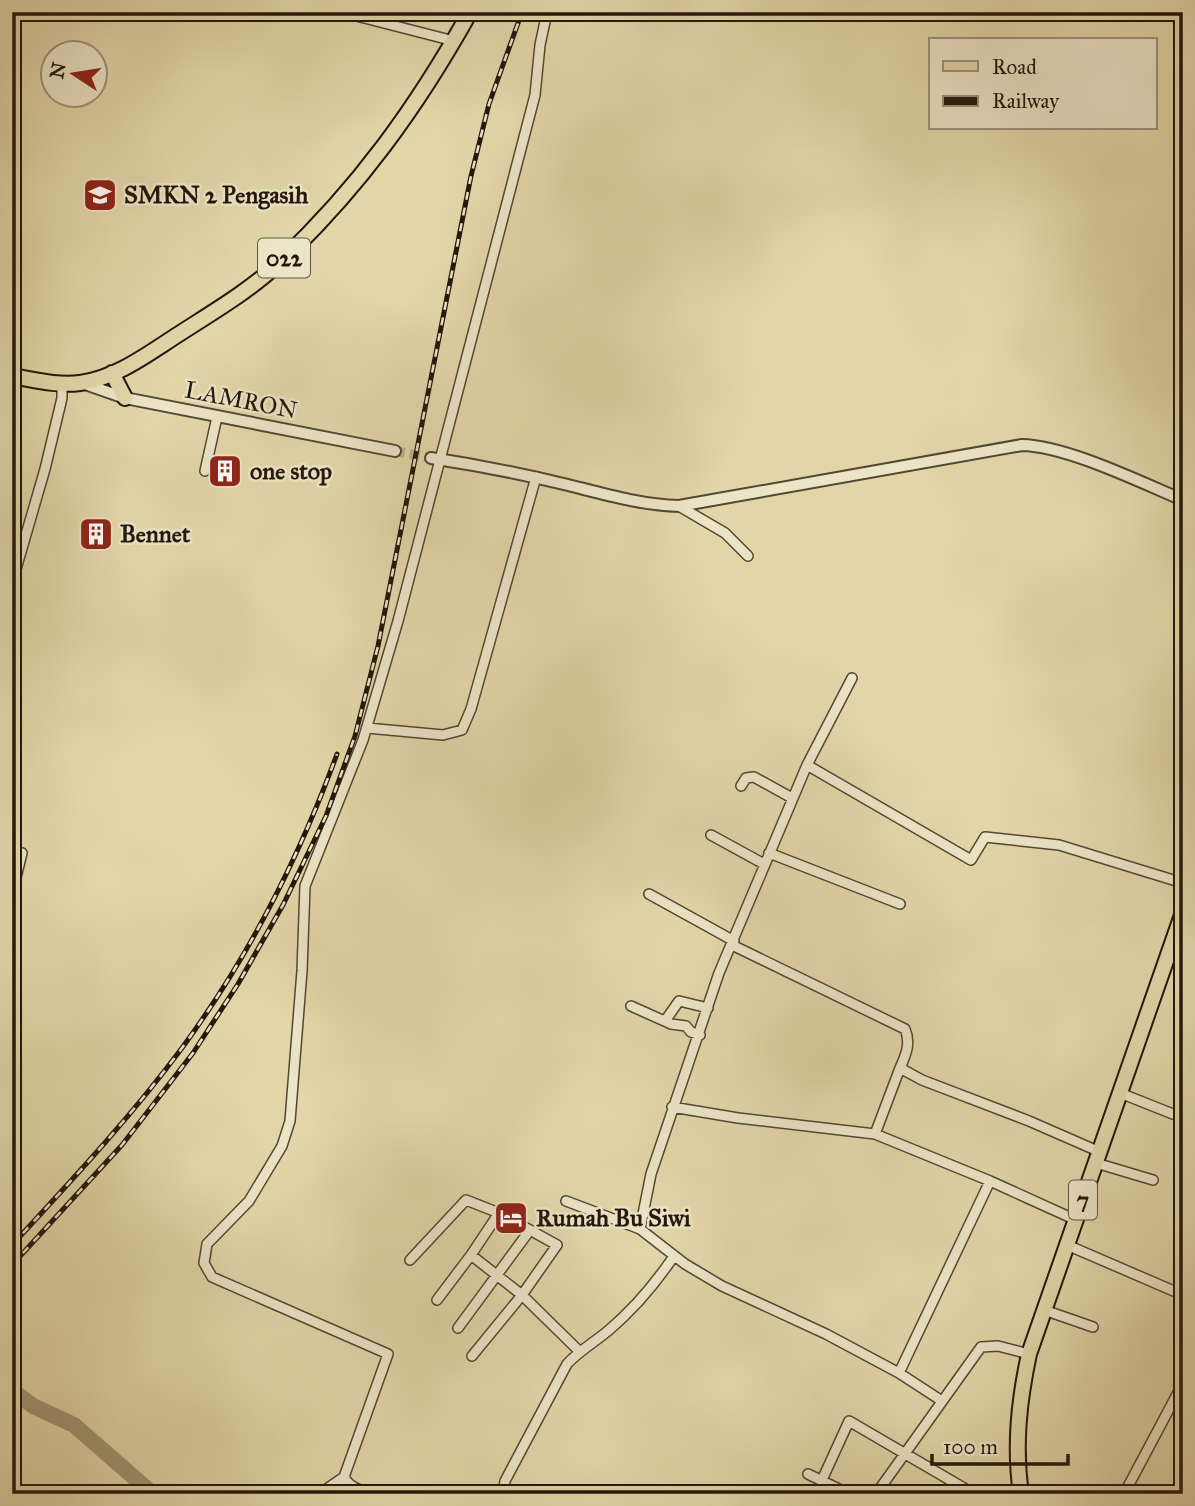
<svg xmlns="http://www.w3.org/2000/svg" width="1195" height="1506" viewBox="0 0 1195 1506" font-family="'IM FELL Great Primer',serif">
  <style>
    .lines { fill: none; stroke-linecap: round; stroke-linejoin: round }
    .river { stroke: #a19573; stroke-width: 16 }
    .tertiary-tunnel { stroke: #bcb089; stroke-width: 10; stroke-dasharray: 10 5; stroke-linecap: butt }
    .minor-casing { stroke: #534732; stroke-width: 12 }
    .tertiary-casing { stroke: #534732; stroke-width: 14 }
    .primary-casing { stroke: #23170b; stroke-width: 18 }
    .trunk-casing { stroke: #23170b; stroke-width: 18 }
    .minor { stroke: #ece4c7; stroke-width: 9 }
    .tertiary { stroke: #ece4c7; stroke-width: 10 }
    .primary { stroke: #e2d6a9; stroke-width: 14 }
    .trunk { stroke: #e2d6a9; stroke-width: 14 }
    .rail-casing { stroke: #23170b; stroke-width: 5 }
    .rail { stroke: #ece4c7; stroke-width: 2.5; stroke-dasharray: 8; stroke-linecap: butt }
    .labels { text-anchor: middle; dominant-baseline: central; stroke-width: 5; stroke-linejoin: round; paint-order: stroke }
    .shield { fill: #ece4c7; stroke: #5f5443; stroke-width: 2 }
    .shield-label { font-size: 23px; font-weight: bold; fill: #23170b }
    .poi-label { font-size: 24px; font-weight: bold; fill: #23170b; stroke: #ece4c7; text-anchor: start }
    .street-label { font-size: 24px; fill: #23170b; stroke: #ece4c7 }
  </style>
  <rect width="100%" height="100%" fill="#e2d6a9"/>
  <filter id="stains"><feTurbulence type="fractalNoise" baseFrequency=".00286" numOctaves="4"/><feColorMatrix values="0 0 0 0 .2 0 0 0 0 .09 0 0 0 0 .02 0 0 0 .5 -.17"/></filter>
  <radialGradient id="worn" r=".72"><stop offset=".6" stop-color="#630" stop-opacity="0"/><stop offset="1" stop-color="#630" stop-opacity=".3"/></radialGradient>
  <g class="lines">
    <path class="river" d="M 12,1390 L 33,1406 L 74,1425 L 153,1494"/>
    <path class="tertiary-tunnel" d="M 395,451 L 431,458"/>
    <g class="minor-casing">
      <path id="minor" d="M 341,12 L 454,41
        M 205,471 L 217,417
        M 679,506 L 725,533 L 748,556
        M 12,583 L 45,469 L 62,398 L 62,384
        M 367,728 L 443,735 L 462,730 L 471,709 L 536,477
        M 807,765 L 971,860 L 985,837 L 1059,845 L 1183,883
        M 741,786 L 746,778 L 754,777 L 792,798
        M 711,835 L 764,864
        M 12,851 L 22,853 L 12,894
        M 769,853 L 900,904
        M 649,894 L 734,941
        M 732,945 L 905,1029 C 911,1043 906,1055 900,1068 L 922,1080 L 1029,1121 L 1100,1152
        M 1169,949 L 1183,954
        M 631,1006 L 671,1024 L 686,1026 L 691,1032 L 700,1035
        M 665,1021 L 679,1001 L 708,1008
        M 1120,1093 L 1183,1118
        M 672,1107 L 738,1118 L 875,1134 L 990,1181 L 1076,1220
        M 875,1134 L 900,1068
        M 1096,1163 L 1153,1180
        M 566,1201 L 640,1229 L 685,1264 L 722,1286 L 826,1334 L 899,1373 L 942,1401
        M 640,1229 L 651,1174 L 719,973 L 807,765 L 852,678
        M 1067,1245 L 1183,1295
        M 471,1255 L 522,1295 L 579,1351
        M 410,1260 L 466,1200 L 499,1213 L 557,1245 L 522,1295 L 472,1356
        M 437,1300 L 471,1255 L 499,1213
        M 1044,1310 L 1093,1327
        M 458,1328 L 530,1230
        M 899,1373 L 990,1181
        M 808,1474 L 849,1494
        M 822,1480 L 849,1421 L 974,1494
        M 325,1494 L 328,1488 L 344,1477
        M 389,1494 C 373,1492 352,1493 344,1477 L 388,1354 L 212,1277 L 204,1263 L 207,1244 L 249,1201 L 282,1146 L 290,1121 L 302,971 L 305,886 L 363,740 L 398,621 L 535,95 L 540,45 L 547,12
        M 507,1494 L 504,1488 L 505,1481 L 567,1364 C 580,1350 595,1342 609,1330 C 635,1308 655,1284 674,1256
        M 876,1494 L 981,1347 L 998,1346 L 1029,1354
        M 1124,1494 L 1183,1383"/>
    </g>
    <g class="tertiary-casing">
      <path id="tertiary" d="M 82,383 L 125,398 L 395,451
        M 431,458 C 477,465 523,474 568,485 C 604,494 642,505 679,506 L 1022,445 C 1067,446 1140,482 1183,500"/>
    </g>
    <g class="primary-casing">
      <path id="primary" d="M 112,373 L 125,398
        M 12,376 C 35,380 58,386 80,383 C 117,378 149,353 179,334 C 213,312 249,291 278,264 C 358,189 417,107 470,12"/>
    </g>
    <g class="trunk-casing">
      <path id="trunk" d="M 1021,1494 C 1014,1446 1019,1401 1029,1354 L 1183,912"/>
    </g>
    <use href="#minor" class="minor"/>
    <use href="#tertiary" class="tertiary"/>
    <use href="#primary" class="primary"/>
    <use href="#trunk" class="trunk"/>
    <g class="rail-casing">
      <path id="rail" d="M 12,1245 C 71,1181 130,1118 182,1048 C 248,958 299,858 337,754
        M 12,1265 L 122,1145 L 193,1053 L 238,984 L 283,905 L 326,816 L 355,736 L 378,646 L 471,176 L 489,104 L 522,12"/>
    </g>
    <use href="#rail" class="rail"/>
  </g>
  <defs>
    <g id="school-square" transform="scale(1.75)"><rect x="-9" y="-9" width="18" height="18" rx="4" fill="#8f2418" stroke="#ece4c7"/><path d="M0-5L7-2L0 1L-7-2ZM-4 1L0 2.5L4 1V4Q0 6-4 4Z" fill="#fff"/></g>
    <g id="building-square" transform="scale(1.75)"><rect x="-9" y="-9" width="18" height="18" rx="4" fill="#8f2418" stroke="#ece4c7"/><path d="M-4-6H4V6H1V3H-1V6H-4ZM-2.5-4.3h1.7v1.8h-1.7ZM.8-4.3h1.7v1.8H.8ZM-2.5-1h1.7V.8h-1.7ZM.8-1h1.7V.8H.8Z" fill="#fff"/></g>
    <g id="hotel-square" transform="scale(1.75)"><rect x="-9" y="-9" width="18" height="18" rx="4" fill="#8f2418" stroke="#ece4c7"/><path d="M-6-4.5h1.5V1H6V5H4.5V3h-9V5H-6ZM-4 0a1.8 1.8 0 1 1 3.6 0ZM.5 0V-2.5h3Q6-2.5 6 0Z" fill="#fff"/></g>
  </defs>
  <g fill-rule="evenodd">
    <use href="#school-square" x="100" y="195"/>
    <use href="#building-square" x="225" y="471"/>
    <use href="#building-square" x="96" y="534"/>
    <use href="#hotel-square" x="511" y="1218"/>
  </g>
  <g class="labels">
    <g class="shield">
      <rect x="258" y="238.5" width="52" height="39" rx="5"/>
      <rect x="1069" y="1180.5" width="28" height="39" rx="5"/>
    </g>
    <g class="shield-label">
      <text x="284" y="258">022</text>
      <text x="1083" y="1200">7</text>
    </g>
    <g class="poi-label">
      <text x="124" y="195">SMKN 2 Pengasih</text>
      <text x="250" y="471">one stop</text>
      <text x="120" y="534">Bennet</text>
      <text x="536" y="1218">Rumah Bu Siwi</text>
    </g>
    <g class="street-label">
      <text transform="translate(241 400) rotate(11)">LAMRON</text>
    </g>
  </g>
  <rect width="1195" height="1506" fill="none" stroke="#e2d6a9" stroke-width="42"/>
  <rect x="14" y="14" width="1167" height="1478" fill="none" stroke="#23170b" stroke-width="3.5"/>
  <rect x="21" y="21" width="1153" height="1464" fill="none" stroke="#23170b" stroke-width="2"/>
  <rect x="929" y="38" width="228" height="91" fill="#ece4c7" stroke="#9c927c" stroke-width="2"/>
  <rect x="943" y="61" width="35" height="10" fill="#e2d6a9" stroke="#9c927c" stroke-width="2"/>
  <text x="992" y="74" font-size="21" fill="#23170b">Road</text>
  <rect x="943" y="96" width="35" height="10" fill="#23170b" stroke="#9c927c" stroke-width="2"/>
  <text x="992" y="108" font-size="21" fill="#23170b">Railway</text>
  <g transform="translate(74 74) rotate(282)"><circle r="33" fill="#ece4c7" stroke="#9c927c" stroke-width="2"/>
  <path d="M0-5L12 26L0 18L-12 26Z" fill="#8f2418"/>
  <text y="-10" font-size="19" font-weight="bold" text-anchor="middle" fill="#23170b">N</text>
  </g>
  <path d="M932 1454v10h136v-10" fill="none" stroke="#23170b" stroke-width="3.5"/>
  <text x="943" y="1454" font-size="21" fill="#23170b" stroke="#ece4c7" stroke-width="5" paint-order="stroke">100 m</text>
  <rect width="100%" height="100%" filter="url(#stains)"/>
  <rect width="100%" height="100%" fill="url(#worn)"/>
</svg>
